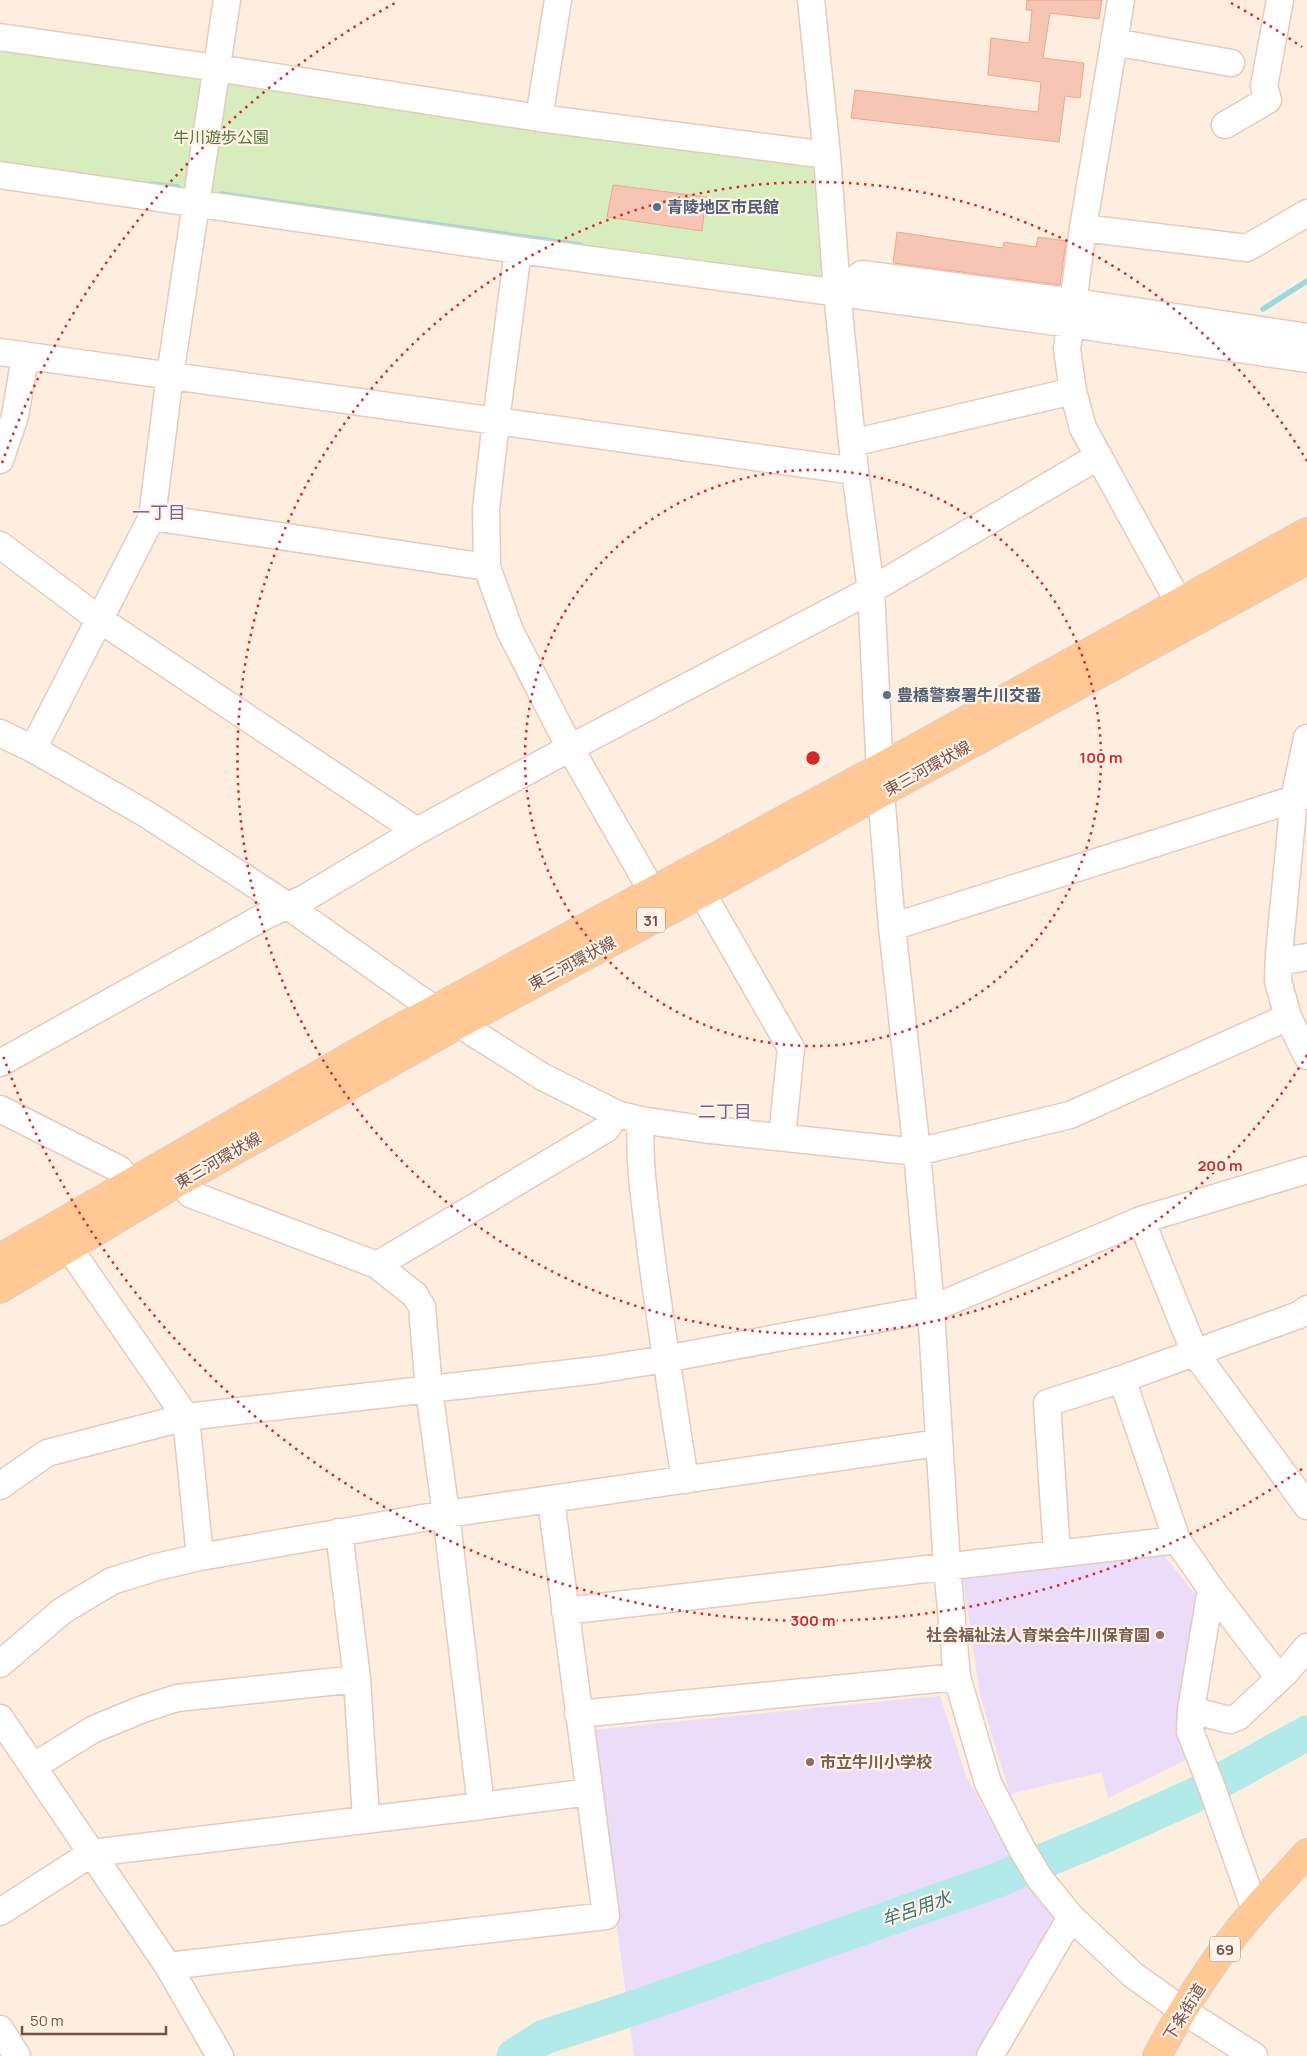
<svg xmlns="http://www.w3.org/2000/svg" width="1307" height="2056" viewBox="0 0 1307 2056" font-family="Manrope,'Noto Sans JP',sans-serif">
  <style>
    .education { fill: #ebdcfa }
    .green { fill: #d7edbd }
    .lines { fill: none; stroke-linecap: round; stroke-linejoin: round }
    .stream { stroke: #98dbdc; stroke-width: 5.5 }
    .river { stroke: #b2e9e9; stroke-width: 35 }
    .building { fill: #f6c5b4; stroke: #eaa893 }
    .minor-casing { stroke: #e5cabd; stroke-width: 29 }
    .major-casing { stroke: #dcd1cf; stroke-width: 30 }
    .minor { stroke: #fff; stroke-width: 26 }
    .major { stroke: #ffc895; stroke-width: 28 }
    .ring { fill: none; stroke: #d62828; stroke-width: 2.5; stroke-dasharray: 2.5 5 }
    .service-dot { fill: #5c6f8a; stroke: #fff2e7; stroke-width: 2 }
    .education-dot { fill: #8d6e63; stroke: #fff2e7; stroke-width: 2 }
    .labels { text-anchor: middle; dominant-baseline: central; stroke-width: 4.5; stroke-linejoin: round; paint-order: stroke }
    .shield { fill: #fff2e7; stroke: #a08076; stroke-width: 1 }
    .shield-label { font-size: 15px; font-weight: bold; fill: #774f45 }
    .park-label { font-size: 16px; fill: #557839; stroke: #fff2e7 }
    .service-label { font-size: 16px; font-weight: bold; fill: #4e5e75; stroke: #fff2e7; text-anchor: start }
    .street-label { font-size: 16px; fill: #774f45; stroke: #fff2e7 }
    .education-label { font-size: 16px; font-weight: bold; fill: #785e54; stroke: #fff2e7; text-anchor: end }
    .neighbourhood-label { font-size: 18px; fill: #7e5f9b; stroke: #fff2e7 }
    .water-label { font-size: 18px; font-style: italic; fill: #357576; stroke: #fff2e7 }
    .centre { fill: #d62828; stroke: #fff2e7; stroke-width: 2.5 }
    .ring-label { font-size: 15px; text-anchor: middle; font-weight: bold; fill: #d62828; stroke: #fff2e7; stroke-width: 4.5; stroke-linejoin: round; paint-order: stroke }
  </style>
  <rect width="100%" height="100%" fill="#feeedf"/>
  <path class="education" d="M 1162,1553 L 1198,1598 L 1181,1717 L 1186,1760 L 1108,1798 L 1102,1772 L 1010,1794 L 980,1695 L 963,1580 L 970,1571 Z
    M 940,1696 L 966,1776 L 1002,1841 L 1054,1920 L 983,2056 L 634,2056 L 591,1730 Z"/>
  <path class="green" d="M 0,37 L 827,155 L 837,292 L 0,174 Z"/>
  <g class="lines">
    <path class="stream" d="M 151,184 L 178,187
      M 221,194 L 580,245
      M 1263,309 L 1307,281"/>
    <path class="river" d="M 514,2056 L 544,2037 L 637,2007 L 995,1881 L 1106,1835 L 1193,1796 L 1307,1733"/>
  </g>
  <path class="building" d="M 1027,0 L 1102,0 L 1099,19 L 1050,13 L 1043,58 L 1084,63 L 1080,98 L 1065,96 L 1059,142 L 851,118 L 855,90 L 1038,112 L 1041,82 L 988,75 L 991,38 L 1029,43 L 1032,10 L 1026,10 Z
    M 613,185 L 706,197 L 702,231 L 607,217 Z
    M 897,232 L 1003,248 L 1004,242 L 1036,247 L 1038,237 L 1066,241 L 1060,285 L 893,263 Z"/>
  <g class="lines">
    <g class="minor-casing">
      <path id="minor" d="M 811,0 L 827,155 L 837,292 L 855,471 L 871,590 L 881,793 L 892,927 L 917,1152 L 931,1309 L 947,1566 L 957,1677 L 988,1783 L 1022,1849 L 1040,1879 L 1071,1917 L 1133,1975 L 1182,2010 L 1254,2056
        M 1121,0 L 1083,228 L 1067,349 L 1073,391 L 1083,428 L 1189,621
        M 0,37 L 217,68 L 539,118 L 827,155
        M 1114,42 L 1231,63
        M 539,118 L 558,0
        M 1225,125 L 1268,100 L 1264,86 L 1280,0
        M 0,175 L 518,250 L 1071,324 L 1307,359
        M 1083,228 L 1247,248 L 1307,213
        M 518,250 L 496,421 L 486,509 L 487,567 L 510,631 L 570,748 L 652,891
        M 837,292 L 862,274 L 1074,302 L 1307,337
        M 0,352 L 855,471
        M 852,443 L 1073,391
        M 0,460 L 15,416 L 25,357
        M 152,517 L 487,567
        M 0,545 L 99,619 L 417,831
        M 0,733 L 33,749 L 148,815 L 288,906 L 418,998 L 543,1077 L 617,1114 L 641,1120 L 702,1129 L 917,1152 L 1070,1115 L 1288,1017
        M 1307,738 L 1294,799 L 1279,954 L 1278,981 L 1288,1017 L 1307,1056
        M 33,749 L 152,517 L 170,375 L 227,0
        M 702,893 L 791,1048 L 782,1137
        M 892,927 L 1307,795
        M 1279,962 L 1307,957
        M 0,1063 L 267,915 L 305,898 L 417,831 L 570,748 L 871,590 L 1099,456
        M 0,1109 L 119,1169 L 130,1182
        M 641,1120 C 638,1163 646,1209 651,1252 C 661,1328 673,1404 685,1480
        M 1141,1220 L 1195,1353 L 1307,1506
        M 69,1248 L 186,1417 L 200,1557
        M 377,1265 L 606,1129 L 617,1114
        M 1122,1379 L 1177,1540
        M 0,1486 L 47,1453 L 186,1417 L 597,1370 L 665,1359 L 931,1309 L 1141,1220 L 1307,1170
        M 339,1532 L 357,1679 L 366,1818
        M 1057,1553 L 1047,1403 L 1122,1379 L 1299,1315 L 1307,1309
        M 1211,1589 L 1279,1678
        M 565,1611 L 1177,1540 L 1211,1589 L 1191,1710 L 1190,1731 L 1212,1788 L 1255,1910
        M 0,1664 L 62,1611 L 112,1581 L 157,1567 L 200,1557 L 446,1514 L 938,1443
        M 1191,1710 L 1230,1720 L 1238,1717 L 1285,1673 L 1307,1647
        M 578,1714 L 957,1677
        M 0,1718 L 168,1966 L 220,2056
        M 34,1766 L 94,1729 L 143,1709 L 177,1698 L 357,1679
        M 481,1806 L 589,1792
        M 0,1912 L 92,1853 L 481,1806 L 446,1514 L 429,1390 L 422,1307 L 415,1295 L 377,1265 L 190,1194 L 182,1180
        M 168,1966 L 606,1916 L 551,1500
        M 0,2029 L 17,2056
        M 990,2056 L 1071,1917"/>
    </g>
    <g class="major-casing">
      <path id="major" d="M 0,1258 L 393,1032 L 916,748 L 1307,532
        M 0,1289 L 182,1180 L 459,1024 L 702,893 L 881,793 L 1307,560
        M 1157,2056 C 1185,2004 1217,1954 1255,1910 C 1272,1890 1290,1872 1307,1853"/>
    </g>
    <use href="#minor" class="minor"/>
    <use href="#major" class="major"/>
  </g>
  <g class="ring">
    <circle cx="813" cy="758" r="288"/>
    <path d="M1307 1055A576 576 0 1 1 1307 461"/>
    <path d="M1302 1469A863 863 0 0 1 2 1053M2 463A863 863 0 0 1 395 3M1231 3A863 863 0 0 1 1302 47"/>
  </g>
  <g class="service-dot">
    <circle cx="657" cy="207" r="5"/>
    <circle cx="887" cy="695" r="5"/>
  </g>
  <g class="education-dot">
    <circle cx="1160" cy="1635" r="5"/>
    <circle cx="810" cy="1762" r="5"/>
  </g>
  <g class="labels">
    <g class="shield">
      <rect x="637" y="907.5" width="28" height="25" rx="4"/>
      <rect x="1210" y="1936.5" width="30" height="25" rx="4"/>
    </g>
    <g class="shield-label">
      <text x="651" y="920">31</text>
      <text x="1225" y="1949">69</text>
    </g>
    <g class="park-label">
      <text x="221" y="137">牛川遊歩公園</text>
    </g>
    <g class="service-label">
      <text x="667" y="207">青陵地区市民館</text>
      <text x="897" y="695">豊橋警察署牛川交番</text>
    </g>
    <g class="street-label">
      <text transform="translate(927 768) rotate(-29)">東三河環状線</text>
      <text transform="translate(572 963) rotate(-28)">東三河環状線</text>
      <text transform="translate(218 1160) rotate(-30)">東三河環状線</text>
      <text transform="translate(1184 2012) rotate(-58)">下条街道</text>
    </g>
    <g class="education-label">
      <text x="1150" y="1635">社会福祉法人育栄会牛川保育園</text>
      <text x="820" y="1762" text-anchor="start">市立牛川小学校</text>
    </g>
    <g class="neighbourhood-label">
      <text x="159" y="512">一丁目</text>
      <text x="725" y="1111">二丁目</text>
    </g>
    <g class="water-label">
      <text transform="translate(916 1908) rotate(-19)">牟呂用水</text>
    </g>
  </g>
  <circle cx="813" cy="758" r="8" class="centre"/>
  <g class="ring-label">
    <text x="1101" y="763">100 m</text>
    <text x="1220" y="1171">200 m</text>
    <text x="813" y="1626">300 m</text>
  </g>
  <path d="M22 2026v8h144v-8" fill="none" stroke="#774f45" stroke-width="2.5"/>
  <text x="30" y="2026" font-size="15" fill="#774f45" stroke="#fff2e7" stroke-width="4" paint-order="stroke">50 m</text>
</svg>
